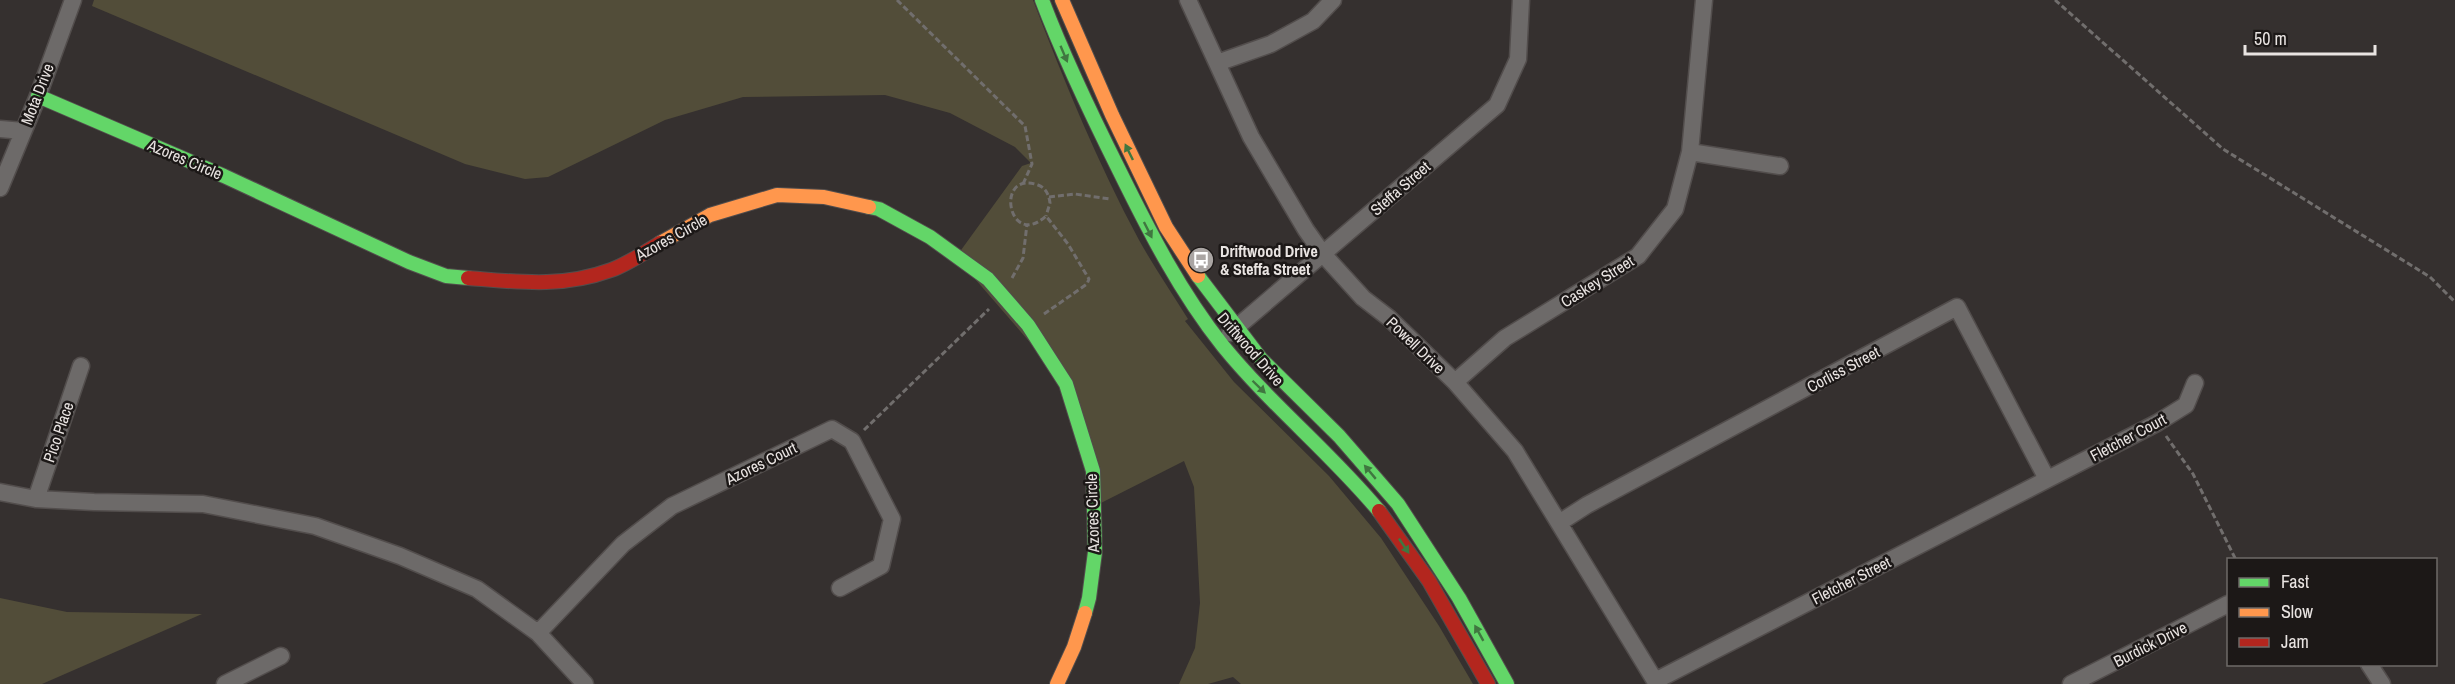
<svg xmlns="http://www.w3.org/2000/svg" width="2455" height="684" viewBox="0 0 2455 684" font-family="'Archivo Narrow',sans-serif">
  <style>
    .green { fill: #524d39 }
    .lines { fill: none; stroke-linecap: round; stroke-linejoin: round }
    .street-casing { stroke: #524d4c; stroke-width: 19 }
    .fast-casing { stroke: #524d4c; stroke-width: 16 }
    .slow-casing { stroke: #524d4c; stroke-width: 16 }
    .jam-casing { stroke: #524d4c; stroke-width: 16 }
    .path { stroke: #716e6d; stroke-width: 3; stroke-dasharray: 6 3; stroke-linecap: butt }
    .street { stroke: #6d6a69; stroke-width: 16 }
    .fast { stroke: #63d668; stroke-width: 14 }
    .slow { stroke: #ff974d; stroke-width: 14 }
    .jam { stroke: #b3261e; stroke-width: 14 }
    .oneway { fill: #407740 }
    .labels { text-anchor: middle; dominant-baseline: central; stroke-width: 5; stroke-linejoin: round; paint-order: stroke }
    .street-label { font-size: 16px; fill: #e9e4e2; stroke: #1c1817 }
    .poi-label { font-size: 16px; font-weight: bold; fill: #e9e4e2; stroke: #1c1817; text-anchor: start }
  </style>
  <rect width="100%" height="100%" fill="#35302f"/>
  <path class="green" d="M 94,0 L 1033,0 C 1064,81 1098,164 1139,240 C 1154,267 1172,293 1188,319 L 1185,321 L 1234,382 L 1329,476 L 1381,538 L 1439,626 L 1473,684 L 1241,684 L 1233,677 L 1208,684 L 1179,684 L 1195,648 L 1200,603 L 1194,487 L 1184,461 L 1095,506 L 1066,384 L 956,257 L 1022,166 L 1031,163 L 1015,147 L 950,113 L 885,95 L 743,97 L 665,120 L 548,177 L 525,179 L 465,164 L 92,6 Z
    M 0,598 L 67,612 L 202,614 L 42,684 L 0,684 Z"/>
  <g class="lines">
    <g class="street-casing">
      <path id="street" d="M 1188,0 L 1251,137 L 1306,230 L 1323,254 L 1363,298 L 1389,318 L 1455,382 L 1515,451 L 1657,684
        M 1217,63 L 1271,44 L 1313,21 L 1333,0
        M 0,129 L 23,131
        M 1690,152 L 1780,166
        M 0,188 L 38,96 L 73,0
        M 1230,333 L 1497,105 L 1518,59 L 1521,0
        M 1455,382 L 1505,338 L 1638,256 L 1675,209 L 1690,152 L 1704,0
        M 0,492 L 36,499 L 94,502 L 203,504 L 315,526 L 400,556 L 477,589 L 538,633 L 585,684
        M 36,499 L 81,366
        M 1559,523 L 1587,505 L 1957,307 L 2047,479
        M 538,633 L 623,544 L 672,506 L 832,429 L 852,441 L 892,519 L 881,566 L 840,588
        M 2369,664 L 2382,684
        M 1655,681 L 2157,423 L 2186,405 L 2195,383
        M 225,684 L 281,656
        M 2071,684 L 2228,604"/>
    </g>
    <g class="fast-casing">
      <path id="fast" d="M 1042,0 C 1064,58 1091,114 1119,170 C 1149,231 1180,292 1223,346 C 1271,405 1331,453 1379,511
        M 38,96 L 224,176 L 409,262 L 446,276 L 468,278
        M 869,207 L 879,209 L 930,237 L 988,279 L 1028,325 L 1066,384 L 1093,471 L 1095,552 L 1089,598 L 1085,613
        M 1198,276 L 1261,359 L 1339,436 L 1398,504 L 1459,598 L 1507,684"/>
    </g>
    <g class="slow-casing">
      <path id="slow" d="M 1062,0 L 1112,115 L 1166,227 L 1198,276
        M 660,243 L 710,215 L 777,195 L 824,197 L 869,207
        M 1057,684 L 1074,647 L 1085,613"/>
    </g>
    <g class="jam-casing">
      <path id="jam" d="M 468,278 C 518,282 562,288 611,270 C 628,264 645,252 660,243
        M 1379,511 L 1429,581 L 1488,684"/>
    </g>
    <path class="path" d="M 897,0 L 1025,126 L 1032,164 L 1023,184
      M 2055,0 L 2223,149 L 2430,277 L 2455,302
      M 1049,197 L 1075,194 L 1110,199
      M 1012,278 L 1023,258 L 1027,224
      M 1044,314 L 1087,284 L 1089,279 L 1068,244 L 1046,216 C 1008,251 994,169 1038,185 C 1046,188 1049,195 1050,203 L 1046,216
      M 864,430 L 989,309
      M 2166,436 L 2193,474 L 2236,560"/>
    <use href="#street" class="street"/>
    <use href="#fast" class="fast"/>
    <use href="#slow" class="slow"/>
    <use href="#jam" class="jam"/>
  </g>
  <defs><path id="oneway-solid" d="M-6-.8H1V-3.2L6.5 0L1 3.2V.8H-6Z" transform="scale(1.5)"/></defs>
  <g class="oneway">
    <use href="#oneway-solid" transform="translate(1064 54) rotate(67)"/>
    <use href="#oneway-solid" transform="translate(1129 152) rotate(-116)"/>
    <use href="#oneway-solid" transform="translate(1148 230) rotate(63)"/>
    <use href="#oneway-solid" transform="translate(1259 387) rotate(44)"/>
    <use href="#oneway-solid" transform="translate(1370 472) rotate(-130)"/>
    <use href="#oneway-solid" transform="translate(1404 546) rotate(56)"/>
    <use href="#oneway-solid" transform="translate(1479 633) rotate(-119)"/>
  </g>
  <defs>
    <g id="bus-disc" transform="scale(1.35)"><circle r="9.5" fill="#aaa5a3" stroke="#1c1817"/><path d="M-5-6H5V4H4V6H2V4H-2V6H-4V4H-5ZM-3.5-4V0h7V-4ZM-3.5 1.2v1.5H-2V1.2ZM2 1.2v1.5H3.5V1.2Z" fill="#fff"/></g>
  </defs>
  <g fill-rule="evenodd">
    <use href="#bus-disc" x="1201" y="260"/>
  </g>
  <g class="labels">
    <g class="street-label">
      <text transform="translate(37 94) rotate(-69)">Mota Drive</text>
      <text transform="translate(185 159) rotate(23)">Azores Circle</text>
      <text transform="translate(1400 188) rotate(-41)">Steffa Street</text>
      <text transform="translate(671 237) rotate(-29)">Azores Circle</text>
      <text transform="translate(1597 281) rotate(-32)">Caskey Street</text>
      <text transform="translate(1416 345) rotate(44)">Powell Drive</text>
      <text transform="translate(1251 349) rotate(49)">Driftwood Drive</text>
      <text transform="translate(1843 369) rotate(-28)">Corliss Street</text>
      <text transform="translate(58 432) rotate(-71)">Pico Place</text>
      <text transform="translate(2128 437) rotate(-28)">Fletcher Court</text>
      <text transform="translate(761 463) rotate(-26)">Azores Court</text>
      <text transform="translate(1092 513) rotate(-92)">Azores Circle</text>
      <text transform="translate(1851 580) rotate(-27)">Fletcher Street</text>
      <text transform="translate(2150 644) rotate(-27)">Burdick Drive</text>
    </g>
    <g class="poi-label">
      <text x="1220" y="251">Driftwood Drive<tspan x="1220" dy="18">&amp; Steffa Street</tspan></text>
    </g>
  </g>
  <rect x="2227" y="558" width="210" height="108" fill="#1c1817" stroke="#6e6a68" stroke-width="1.5"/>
  <rect x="2239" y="578" width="30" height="9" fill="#63d668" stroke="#6e6a68" stroke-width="1.5"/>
  <text x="2281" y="588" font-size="18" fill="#e9e4e2">Fast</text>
  <rect x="2239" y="608" width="30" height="9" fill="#ff974d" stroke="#6e6a68" stroke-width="1.5"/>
  <text x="2281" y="618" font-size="18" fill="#e9e4e2">Slow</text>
  <rect x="2239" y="638" width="30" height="9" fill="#b3261e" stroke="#6e6a68" stroke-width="1.5"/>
  <text x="2281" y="648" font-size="18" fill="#e9e4e2">Jam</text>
  <path d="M2245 45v9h130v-9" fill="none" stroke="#e9e4e2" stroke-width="3"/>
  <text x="2254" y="45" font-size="18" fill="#e9e4e2" stroke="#1c1817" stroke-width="4.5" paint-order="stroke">50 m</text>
</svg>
